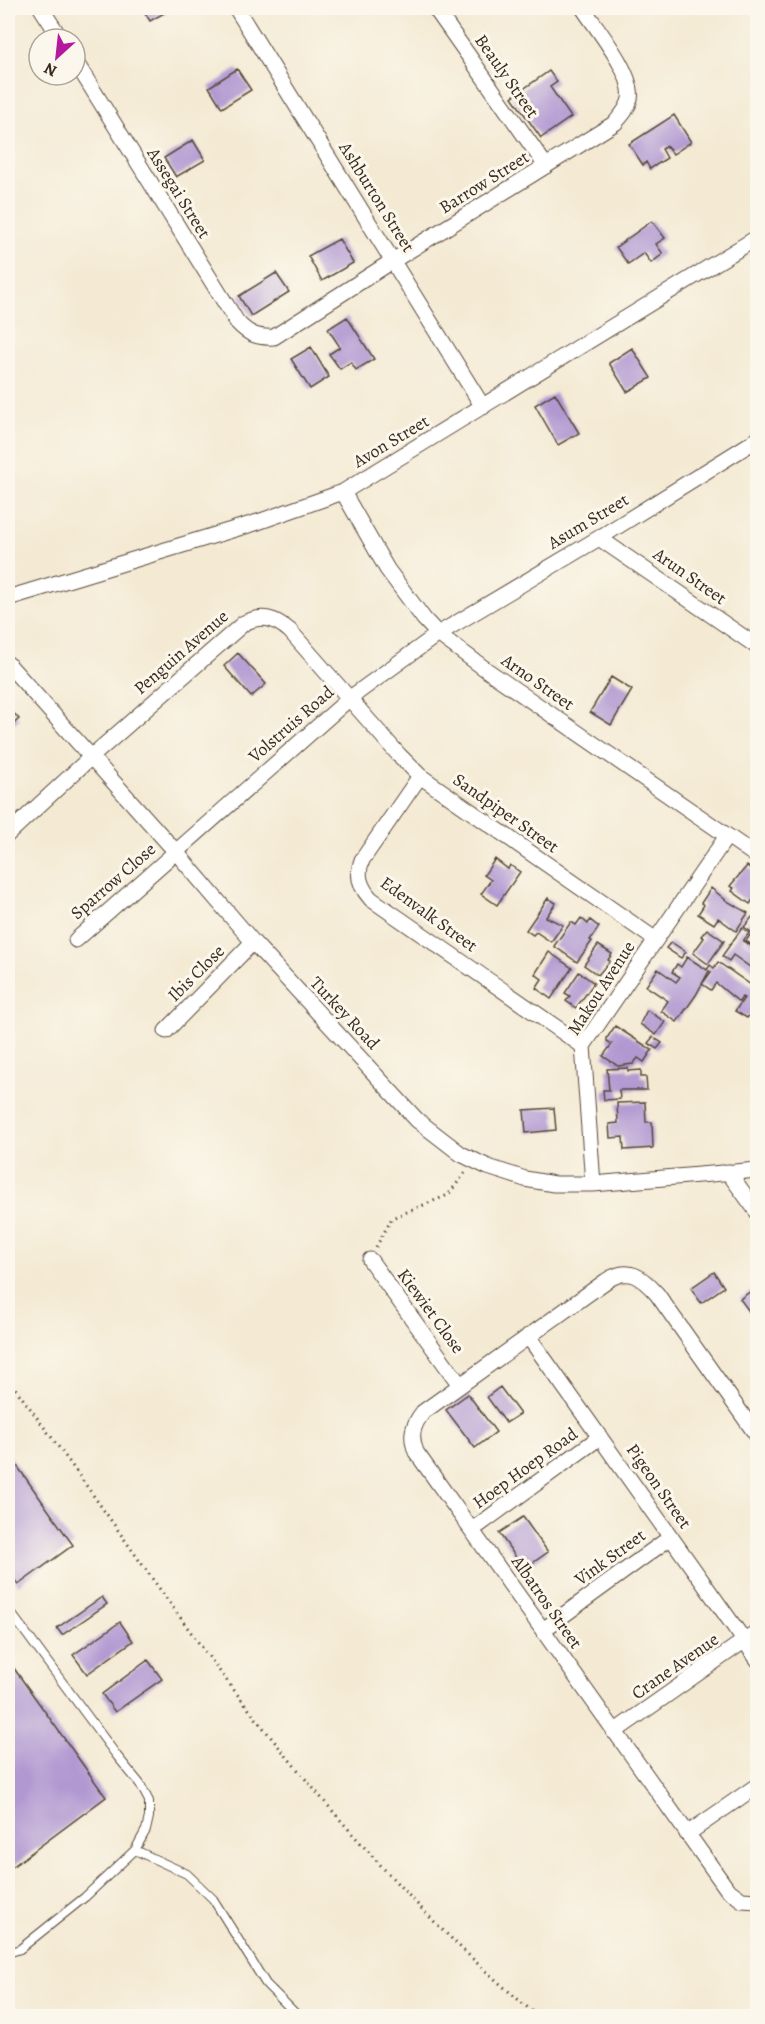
<svg xmlns="http://www.w3.org/2000/svg" width="765" height="2024" viewBox="0 0 765 2024" font-family="Alegreya,serif">
  <style>
    .building { fill: #b198d1 }
    .lines { fill: none; stroke-linecap: round; stroke-linejoin: round }
    .service-casing { stroke: #574739; stroke-width: 10 }
    .minor-casing { stroke: #574739; stroke-width: 17 }
    .path { stroke: #574739; stroke-width: 3; stroke-dasharray: 1.5 4.5; stroke-linecap: butt }
    .service { stroke: #fff; stroke-width: 8 }
    .minor { stroke: #fff; stroke-width: 15 }
    .labels { text-anchor: middle; dominant-baseline: central; stroke-width: 6; stroke-linejoin: round; paint-order: stroke }
    .street-label { font-size: 18px; fill: #3b2a1e; stroke: #fbf7ec }
  </style>
  <rect width="100%" height="100%" fill="#fbf7ec"/>
  <filter id="ink" filterUnits="userSpaceOnUse"><feTurbulence type="fractalNoise" baseFrequency=".0167" numOctaves="2"/><feDisplacementMap in="SourceGraphic" scale="12" xChannelSelector="R" yChannelSelector="G"/><feConvolveMatrix kernelMatrix="1 2 1 2 8 2 1 2 1" color-interpolation-filters="sRGB"/></filter>
  <filter id="wash" filterUnits="userSpaceOnUse"><feTurbulence type="fractalNoise" baseFrequency=".008" numOctaves="4" result="noise"/><feDisplacementMap in="SourceGraphic" scale="24" xChannelSelector="R" yChannelSelector="G"/><feGaussianBlur stdDeviation="1.35" result="paint"/><feColorMatrix in="noise" values="0 0 0 0 0 0 0 0 0 0 0 0 0 0 0 0 0 1.4 0 .05"/><feComposite in="paint" operator="in"/></filter>
  <g filter="url(#wash)">
    <rect width="100%" height="100%" fill="#f4ead4"/>
    <g id="blocks">
      <path class="building" d="M 142,8 L 173,8 L 150,21 Z
        M 237,69 L 251,90 L 222,108 L 209,87 Z
        M 549,71 L 557,82 L 550,87 L 571,117 L 541,138 L 512,97 Z
        M 674,115 L 691,142 L 673,154 L 667,146 L 662,149 L 667,158 L 650,169 L 646,162 L 643,165 L 629,144 Z
        M 193,140 L 205,160 L 176,177 L 164,158 Z
        M 652,221 L 665,238 L 656,244 L 663,254 L 651,263 L 644,253 L 628,264 L 616,247 Z
        M 339,239 L 353,263 L 322,281 L 308,256 Z
        M 276,273 L 289,292 L 251,316 L 239,296 Z
        M 347,317 L 374,359 L 356,370 L 351,362 L 340,369 L 329,354 L 340,347 L 328,329 Z
        M 311,347 L 329,377 L 310,389 L 291,359 Z
        M 632,348 L 651,378 L 627,392 L 609,363 Z
        M 555,393 L 579,433 L 558,445 L 535,405 Z
        M 238,653 L 266,684 L 251,697 L 224,666 Z
        M 611,677 L 632,690 L 611,725 L 590,712 Z
        M 8,707 L 19,719 L 8,729 Z
        M 495,859 L 508,869 L 510,865 L 520,872 L 497,905 L 481,894 L 491,880 L 484,875 Z
        M 747,866 L 758,874 L 758,893 L 750,904 L 732,891 L 734,888 L 730,886 Z
        M 711,888 L 727,901 L 748,913 L 736,931 L 718,918 L 714,924 L 698,914 L 704,905 L 701,903 Z
        M 548,898 L 556,903 L 546,917 L 563,925 L 551,942 L 536,932 L 533,935 L 526,930 Z
        M 758,910 L 758,930 L 754,934 L 744,927 Z
        M 581,918 L 588,924 L 590,920 L 599,927 L 590,940 L 592,941 L 577,962 L 554,946 L 571,922 L 576,925 Z
        M 742,928 L 749,933 L 743,941 L 758,950 L 757,972 L 733,955 L 729,961 L 722,956 Z
        M 707,929 L 724,941 L 708,964 L 693,953 L 704,938 L 701,936 Z
        M 750,935 L 758,940 L 758,949 L 746,941 Z
        M 671,942 L 686,952 L 681,958 L 666,948 Z
        M 598,945 L 612,954 L 608,960 L 610,961 L 598,975 L 584,965 Z
        M 549,952 L 572,968 L 551,999 L 536,988 L 542,979 L 535,974 Z
        M 687,957 L 707,970 L 710,965 L 714,968 L 718,962 L 758,990 L 758,1004 L 747,1018 L 735,1011 L 744,998 L 742,997 L 739,1002 L 716,983 L 711,990 L 702,984 L 711,972 L 709,971 L 696,995 L 677,1022 L 661,1011 L 668,1001 L 646,986 L 658,969 L 676,982 L 680,977 L 672,972 L 677,964 L 681,967 Z
        M 579,972 L 594,983 L 576,1008 L 566,1001 L 570,996 L 565,993 Z
        M 647,1010 L 665,1022 L 656,1035 L 640,1024 Z
        M 615,1026 L 652,1050 L 644,1062 L 638,1058 L 633,1064 L 618,1066 L 603,1056 L 612,1044 L 607,1041 L 607,1038 Z
        M 653,1037 L 662,1043 L 657,1049 L 648,1043 Z
        M 628,1068 L 628,1071 L 641,1070 L 641,1077 L 646,1077 L 647,1090 L 619,1090 L 620,1099 L 604,1100 L 603,1090 L 609,1090 L 607,1069 Z
        M 645,1102 L 646,1122 L 652,1122 L 653,1148 L 624,1150 L 623,1137 L 610,1138 L 609,1124 L 618,1123 L 617,1103 Z
        M 554,1108 L 556,1130 L 526,1133 L 524,1110 Z
        M 714,1272 L 724,1287 L 701,1303 L 691,1288 Z
        M 758,1286 L 758,1315 L 754,1318 L 740,1299 Z
        M 500,1387 L 520,1414 L 506,1423 L 487,1397 Z
        M 468,1394 L 496,1432 L 475,1448 L 446,1410 Z
        M 8,1453 L 73,1545 L 18,1585 L 8,1570 Z
        M 523,1517 L 548,1552 L 524,1569 L 499,1533 Z
        M 102,1597 L 107,1604 L 62,1635 L 57,1628 Z
        M 120,1622 L 133,1641 L 87,1674 L 73,1655 Z
        M 8,1660 L 106,1797 L 8,1870 Z
        M 148,1660 L 162,1679 L 115,1712 L 102,1694 Z"/>
    </g>
  </g>
  <g filter="url(#ink)">
    <use href="#blocks" fill-opacity="0" stroke="#574739" stroke-width="1.5"/>
    <g class="lines">
      <g class="service-casing">
        <path id="service" d="M 8,1609 L 117,1756 L 140,1784 L 149,1801 L 149,1817 L 146,1830 L 135,1850 L 85,1897 L 20,1949 L 8,1953
          M 135,1850 L 187,1874 L 213,1899 L 266,1984 L 298,2016"/>
      </g>
      <g class="minor-casing">
        <path id="minor" d="M 41,8 L 61,39
          M 236,8 L 483,407
          M 435,8 L 546,166
          M 75,61 L 237,322 C 248,334 257,338 274,337 L 394,260 L 615,123 C 621,116 628,109 630,99 C 635,75 596,28 583,8
          M 343,492 L 387,569 L 424,619 L 438,634 L 488,671 L 758,857
          M 599,538 L 758,647
          M 8,598 L 258,522 L 343,492 L 758,237
          M 8,664 L 176,852 L 253,942 L 417,1120 L 461,1154 L 488,1167 L 525,1179 L 554,1184 L 593,1184 L 758,1170
          M 420,776 L 362,860 C 356,875 360,887 371,899 L 583,1046
          M 8,834 L 91,757 L 244,623 C 262,614 275,618 290,631 L 399,755 L 420,776 L 656,940
          M 76,940 L 350,698 L 438,634 L 599,538 L 758,439
          M 166,1031 L 253,942
          M 728,1172 L 758,1213
          M 593,1184 L 583,1046 L 727,836
          M 370,1260 L 460,1385
          M 528,1336 L 758,1660
          M 758,1437 L 657,1294 C 641,1276 628,1266 606,1281 L 423,1412 C 412,1426 410,1436 416,1452 L 727,1889 L 742,1900 L 758,1901
          M 472,1530 L 600,1437
          M 543,1630 L 671,1537
          M 614,1732 L 758,1631
          M 687,1834 L 758,1785"/>
      </g>
      <path class="path" d="M 376,1247 L 392,1218 L 448,1195 L 465,1173
        M 8,1379 C 99,1498 180,1625 274,1741 C 337,1818 403,1894 476,1962 C 496,1981 517,1998 537,2016"/>
      <use href="#service" class="service"/>
      <use href="#minor" class="minor"/>
    </g>
  </g>
  <g class="labels">
    <g class="street-label">
      <text transform="translate(507 76) rotate(55)">Beauly Street</text>
      <text transform="translate(484 182) rotate(-32)">Barrow Street</text>
      <text transform="translate(179 193) rotate(58)">Assegai Street</text>
      <text transform="translate(377 197) rotate(58)">Ashburton Street</text>
      <text transform="translate(391 441) rotate(-31)">Avon Street</text>
      <text transform="translate(588 521) rotate(-31)">Asum Street</text>
      <text transform="translate(690 576) rotate(35)">Arun Street</text>
      <text transform="translate(181 652) rotate(-41)">Penguin Avenue</text>
      <text transform="translate(538 682) rotate(35)">Arno Street</text>
      <text transform="translate(291 724) rotate(-41)">Volstruis Road</text>
      <text transform="translate(506 813) rotate(35)">Sandpiper Street</text>
      <text transform="translate(113 881) rotate(-41)">Sparrow Close</text>
      <text transform="translate(429 914) rotate(36)">Edenvalk Street</text>
      <text transform="translate(196 973) rotate(-45)">Ibis Close</text>
      <text transform="translate(601 988) rotate(-57)">Makou Avenue</text>
      <text transform="translate(345 1013) rotate(47)">Turkey Road</text>
      <text transform="translate(431 1311) rotate(54)">Kiewiet Close</text>
      <text transform="translate(525 1468) rotate(-36)">Hoep Hoep Road</text>
      <text transform="translate(659 1486) rotate(55)">Pigeon Street</text>
      <text transform="translate(610 1557) rotate(-36)">Vink Street</text>
      <text transform="translate(547 1602) rotate(55)">Albatros Street</text>
      <text transform="translate(675 1666) rotate(-35)">Crane Avenue</text>
    </g>
  </g>
  <rect width="765" height="2024" fill="none" stroke="#fbf7ec" stroke-width="30"/>
  <g transform="translate(57 57) rotate(207)"><circle r="28" fill="#fbf7ec" stroke="#aea59a" stroke-width="1.5"/>
  <path d="M0-4.5L10 22L0 15L-10 22Z" fill="#b5179e"/>
  <text y="-9" font-size="16" font-weight="bold" text-anchor="middle" fill="#3b2a1e">N</text>
  </g>
</svg>
